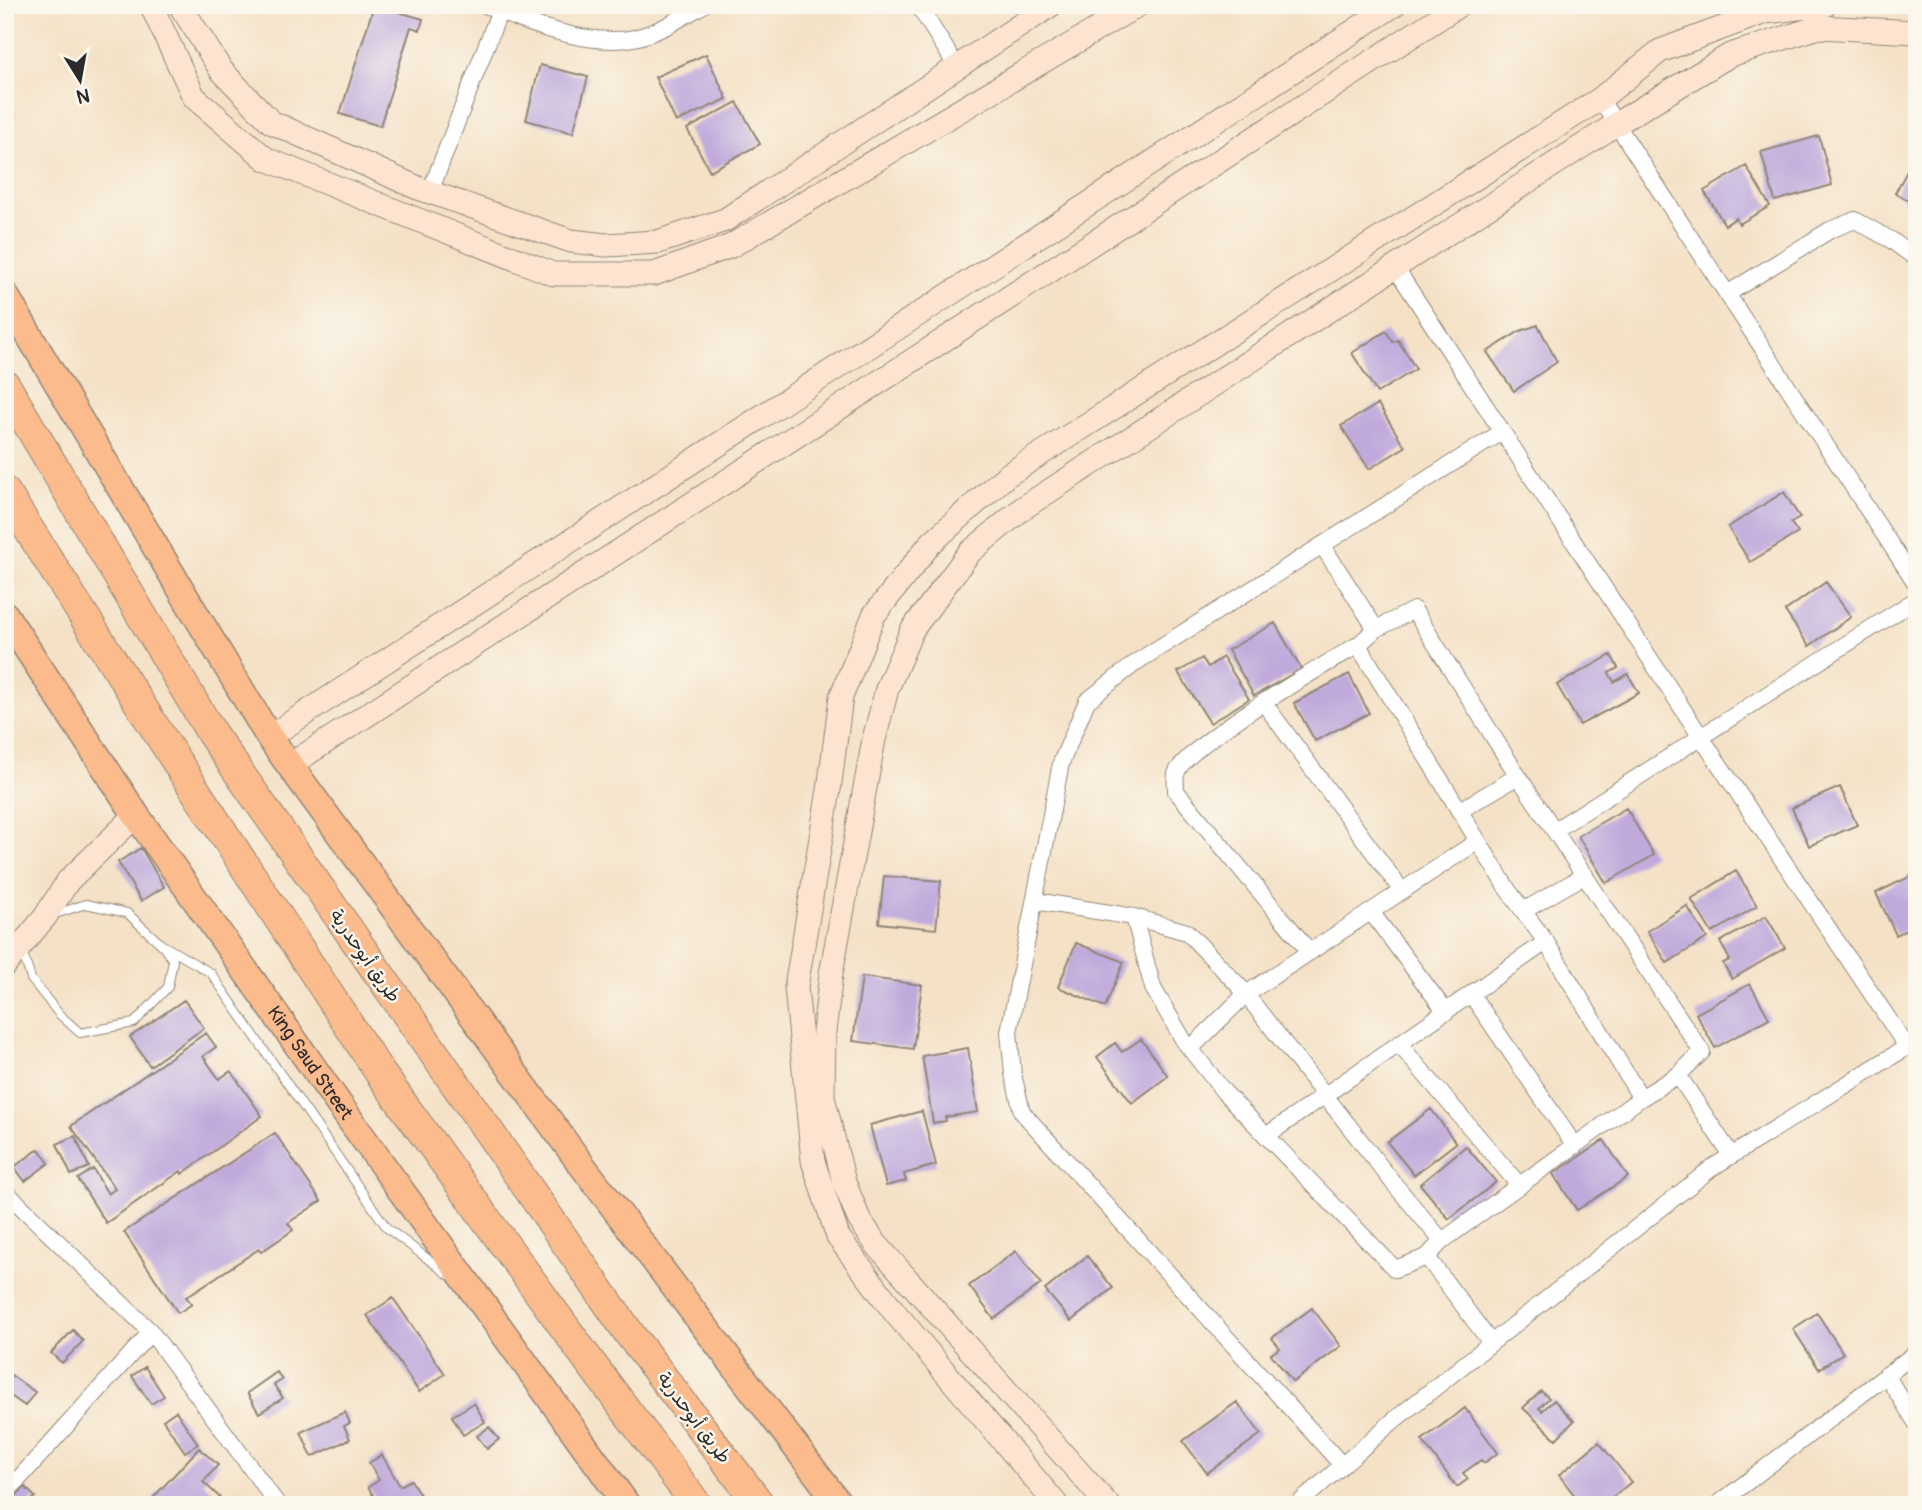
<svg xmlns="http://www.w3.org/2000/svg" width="1922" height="1510" viewBox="0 0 1922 1510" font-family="Pangolin,'Playpen Sans Arabic',sans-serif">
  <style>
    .building { fill: #c0aadc }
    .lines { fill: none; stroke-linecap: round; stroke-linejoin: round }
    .lane-casing { stroke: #908678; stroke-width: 10 }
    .street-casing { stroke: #908678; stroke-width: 18 }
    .secondary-casing { stroke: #908678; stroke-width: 25 }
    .primary-casing { stroke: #908678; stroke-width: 29 }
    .highway-casing { stroke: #908678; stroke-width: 32 }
    .lane { stroke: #fff; stroke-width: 8 }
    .street { stroke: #fff; stroke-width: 16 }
    .secondary { stroke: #fde4d1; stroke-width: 23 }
    .primary { stroke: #fbbb8c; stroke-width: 26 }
    .highway { stroke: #fbbb8c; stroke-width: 30 }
    .labels { text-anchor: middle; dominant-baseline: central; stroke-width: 5; stroke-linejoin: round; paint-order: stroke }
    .street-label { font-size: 19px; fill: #2b2b2b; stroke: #fbf7ec }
  </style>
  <rect width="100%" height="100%" fill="#fbf7ec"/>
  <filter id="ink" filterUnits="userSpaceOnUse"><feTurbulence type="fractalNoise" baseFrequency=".0143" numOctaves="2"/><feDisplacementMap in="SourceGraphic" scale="14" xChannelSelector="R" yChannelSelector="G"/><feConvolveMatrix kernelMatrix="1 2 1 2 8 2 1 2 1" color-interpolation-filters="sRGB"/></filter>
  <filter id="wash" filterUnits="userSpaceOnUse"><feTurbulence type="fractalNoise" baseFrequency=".00686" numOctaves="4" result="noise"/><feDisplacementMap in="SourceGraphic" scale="28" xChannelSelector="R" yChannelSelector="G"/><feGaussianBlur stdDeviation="1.57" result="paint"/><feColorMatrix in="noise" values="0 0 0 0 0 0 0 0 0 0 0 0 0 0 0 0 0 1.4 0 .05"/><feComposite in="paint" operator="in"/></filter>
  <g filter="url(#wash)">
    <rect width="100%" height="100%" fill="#f4e1c6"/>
    <g id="blocks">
      <path class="building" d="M 374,5 L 423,19 L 420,30 L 411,27 L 380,126 L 340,114 Z
        M 706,54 L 727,99 L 676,122 L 655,77 Z
        M 540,65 L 588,77 L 573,133 L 526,120 Z
        M 737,102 L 760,144 L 710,171 L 687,129 Z
        M 1819,136 L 1832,185 L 1775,201 L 1761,152 Z
        M 1917,153 L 1917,205 L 1895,193 Z
        M 1746,166 L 1770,206 L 1739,224 L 1736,218 L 1725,225 L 1704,191 Z
        M 1538,325 L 1557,362 L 1514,391 L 1487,352 L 1520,331 Z
        M 1386,331 L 1393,342 L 1398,340 L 1416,369 L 1377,393 L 1352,353 Z
        M 1378,404 L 1405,447 L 1369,469 L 1341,426 Z
        M 1784,492 L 1800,518 L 1791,523 L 1798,533 L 1750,562 L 1728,527 Z
        M 1826,582 L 1851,617 L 1809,646 L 1785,611 Z
        M 1275,623 L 1301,669 L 1254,696 L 1228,650 Z
        M 1611,655 L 1618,668 L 1609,673 L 1614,682 L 1628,674 L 1639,693 L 1580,725 L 1557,685 Z
        M 1223,657 L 1249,699 L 1210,723 L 1178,672 L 1202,658 L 1208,667 Z
        M 1349,674 L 1369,713 L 1315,741 L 1294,703 Z
        M 1840,787 L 1857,825 L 1809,846 L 1792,808 Z
        M 1626,808 L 1654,855 L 1606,883 L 1578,836 Z
        M 141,848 L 164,887 L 141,901 L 118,862 Z
        M 1736,871 L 1757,906 L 1712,933 L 1691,899 Z
        M 1917,873 L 1917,925 L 1896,935 L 1876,893 Z
        M 884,876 L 941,881 L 936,929 L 879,923 Z
        M 1687,906 L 1707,938 L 1667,963 L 1647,931 Z
        M 1766,916 L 1785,948 L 1732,979 L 1723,963 L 1730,960 L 1720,942 Z
        M 1076,943 L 1124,962 L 1105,1007 L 1058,987 Z
        M 862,977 L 922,985 L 913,1049 L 853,1041 Z
        M 1750,984 L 1769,1018 L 1715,1048 L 1696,1014 Z
        M 184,1000 L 204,1028 L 150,1066 L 130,1037 Z
        M 206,1033 L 216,1047 L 203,1056 L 219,1079 L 231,1071 L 262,1116 L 182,1174 L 181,1171 L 106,1223 L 78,1179 L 93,1169 L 108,1194 L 115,1189 L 71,1126 Z
        M 1141,1039 L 1168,1076 L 1132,1103 L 1097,1057 L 1115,1043 L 1122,1052 Z
        M 968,1048 L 978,1112 L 945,1117 L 946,1121 L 933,1123 L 922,1056 Z
        M 1431,1109 L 1456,1143 L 1414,1175 L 1387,1142 Z
        M 922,1111 L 936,1165 L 904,1174 L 906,1181 L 886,1186 L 870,1125 Z
        M 275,1133 L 321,1201 L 288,1223 L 293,1230 L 261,1252 L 259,1249 L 186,1297 L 192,1304 L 178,1313 L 124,1232 Z
        M 75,1136 L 89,1167 L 71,1175 L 57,1144 Z
        M 1604,1140 L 1628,1177 L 1577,1210 L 1553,1174 Z
        M 1466,1146 L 1496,1182 L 1449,1219 L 1420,1184 Z
        M 39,1149 L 49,1163 L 25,1181 L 14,1167 Z
        M 1016,1251 L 1041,1284 L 994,1319 L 969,1286 Z
        M 1087,1256 L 1113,1288 L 1071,1321 L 1045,1290 Z
        M 393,1298 L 445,1374 L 419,1392 L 367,1315 Z
        M 1312,1308 L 1341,1346 L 1293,1382 L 1271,1354 L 1280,1348 L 1272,1338 Z
        M 1817,1313 L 1843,1353 L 1819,1369 L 1793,1329 Z
        M 73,1330 L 83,1341 L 62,1363 L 51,1353 Z
        M 145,1367 L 164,1396 L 151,1404 L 132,1376 Z
        M 5,1371 L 35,1392 L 25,1406 L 5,1392 Z
        M 277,1372 L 282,1380 L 274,1385 L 283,1398 L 259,1413 L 247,1393 Z
        M 1541,1391 L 1549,1398 L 1539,1408 L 1542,1411 L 1554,1400 L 1574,1421 L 1556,1439 L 1523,1408 Z
        M 1237,1402 L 1261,1434 L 1207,1473 L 1183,1441 Z
        M 474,1403 L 485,1422 L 463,1435 L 452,1416 Z
        M 1465,1408 L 1498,1453 L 1484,1463 L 1481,1460 L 1463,1473 L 1468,1479 L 1457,1487 L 1422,1440 Z
        M 176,1411 L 198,1444 L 185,1452 L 163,1420 Z
        M 345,1412 L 350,1423 L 344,1426 L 350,1439 L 312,1457 L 301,1432 Z
        M 489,1427 L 499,1439 L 487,1449 L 477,1436 Z
        M 1599,1442 L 1631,1482 L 1603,1505 L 1582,1505 L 1559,1475 Z
        M 199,1448 L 218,1465 L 203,1482 L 228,1505 L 158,1505 L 152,1499 Z
        M 382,1455 L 400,1486 L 411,1480 L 426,1505 L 379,1505 L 368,1487 L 379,1480 L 369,1463 Z
        M 25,1487 L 35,1497 L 27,1505 L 16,1505 L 11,1500 Z"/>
    </g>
  </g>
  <g filter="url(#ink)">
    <use href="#blocks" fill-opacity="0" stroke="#908678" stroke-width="2"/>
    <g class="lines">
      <g class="lane-casing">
        <path id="lane" d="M 161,944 L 211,973 L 387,1228 L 449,1275
          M 22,950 L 31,979 L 59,1014 L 80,1033 L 134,1023 L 168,987 L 173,960 L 161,944 L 127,913 L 86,904 L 52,915"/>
      </g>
      <g class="street-casing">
        <path id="street" d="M 486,5 C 526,24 590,47 634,38 C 660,32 681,18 703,5
          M 918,5 L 957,67
          M 1600,99 L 1917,585
          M 430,192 L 502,5
          M 1727,294 L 1830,230 L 1855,220 L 1891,240 L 1917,259
          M 1322,545 L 1376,629 L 1358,645 L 1508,890 L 1546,942 L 1641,1098 L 1678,1075 L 1731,1155
          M 1376,629 L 1414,610 L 1518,776 L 1702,1052 L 1678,1075
          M 1264,703 L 1402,891
          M 1459,811 L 1518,776
          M 1555,830 L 1917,599
          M 1035,901 L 1134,917 L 1187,932 L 1240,987 L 1395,1185 L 1442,1241 L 1427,1257 L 1491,1343
          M 1523,911 L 1585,875
          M 1371,912 L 1446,1012
          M 1134,917 L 1153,988 L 1184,1041 L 1224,1092 L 1395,1269 L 1427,1257
          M 1310,952 L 1176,791 C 1176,786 1175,779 1176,774 C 1185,745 1326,664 1358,645
          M 1471,994 L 1575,1146
          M 1399,1044 L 1520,1186
          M 1190,1049 L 1246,994 L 1478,841
          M 1266,1136 L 1546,942
          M 5,1191 L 151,1332 L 278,1505
          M 1442,1241 L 1641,1098
          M 1886,1375 L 1917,1424
          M 1342,1465 L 1022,1112 L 1013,1074 L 1009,1032 L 1061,763 L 1087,701 L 1138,661 L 1502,432
          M 5,1494 L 151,1332
          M 1297,1505 L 1393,1421 L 1713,1167 L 1907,1047 L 1701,737 L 1395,267
          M 1717,1505 L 1917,1352"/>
      </g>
      <g class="secondary-casing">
        <path id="secondary" d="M 151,5 L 194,97 L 266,159 L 553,274 L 654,274 L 731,246 L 1138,5
          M 180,5 L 221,70 L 271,122 L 418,188 L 571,241 L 606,245 L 658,242 L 725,220 L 1051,5
          M 269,737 L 1394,5
          M 290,765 L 1459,5
          M 5,965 L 45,917 L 68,881 L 136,815
          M 1057,1505 L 896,1314 L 838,1237 L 813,1161 L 796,987 L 829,790 L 841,697 L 874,615 L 930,544 L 1006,476 L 1600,99 L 1660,51 L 1765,12 L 1825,5
          M 1108,1505 L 876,1244 L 859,1219 L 844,1182 L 823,1097 L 824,1032 L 831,974 L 874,739 L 887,689 L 912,630 L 969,553 L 1023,508 L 1621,121 L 1730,55 L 1819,27 L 1917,32"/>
      </g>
      <g class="primary-casing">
        <g id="primary">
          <path d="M 5,295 L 269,737 L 578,1160 L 840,1505"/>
          <path id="s1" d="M 5,615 L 136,815 L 343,1110 L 627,1505"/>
        </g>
      </g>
      <g class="highway-casing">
        <path id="highway" d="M 5,385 L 212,734 L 631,1336 L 760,1505
          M 5,492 L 178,764 L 380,1073 L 589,1361 L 697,1505"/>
      </g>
      <use href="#lane" class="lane"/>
      <use href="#street" class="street"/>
      <use href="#secondary" class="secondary"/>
      <use href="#primary" class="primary"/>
      <use href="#highway" class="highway"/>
    </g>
  </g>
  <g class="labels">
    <g class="street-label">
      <text transform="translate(365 956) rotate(55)">طريق أبوحدرية</text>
      <text stroke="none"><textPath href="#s1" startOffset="542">King Saud Street</textPath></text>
      <text transform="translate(694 1418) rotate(53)">طريق أبوحدرية</text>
    </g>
  </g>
  <rect width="1922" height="1510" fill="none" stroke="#fbf7ec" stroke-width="28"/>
  <g transform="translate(80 80) rotate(169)" stroke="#fbf7ec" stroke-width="5" paint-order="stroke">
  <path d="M0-5L12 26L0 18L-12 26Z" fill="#2b2b2b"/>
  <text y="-10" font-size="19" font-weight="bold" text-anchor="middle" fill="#2b2b2b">N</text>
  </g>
</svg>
